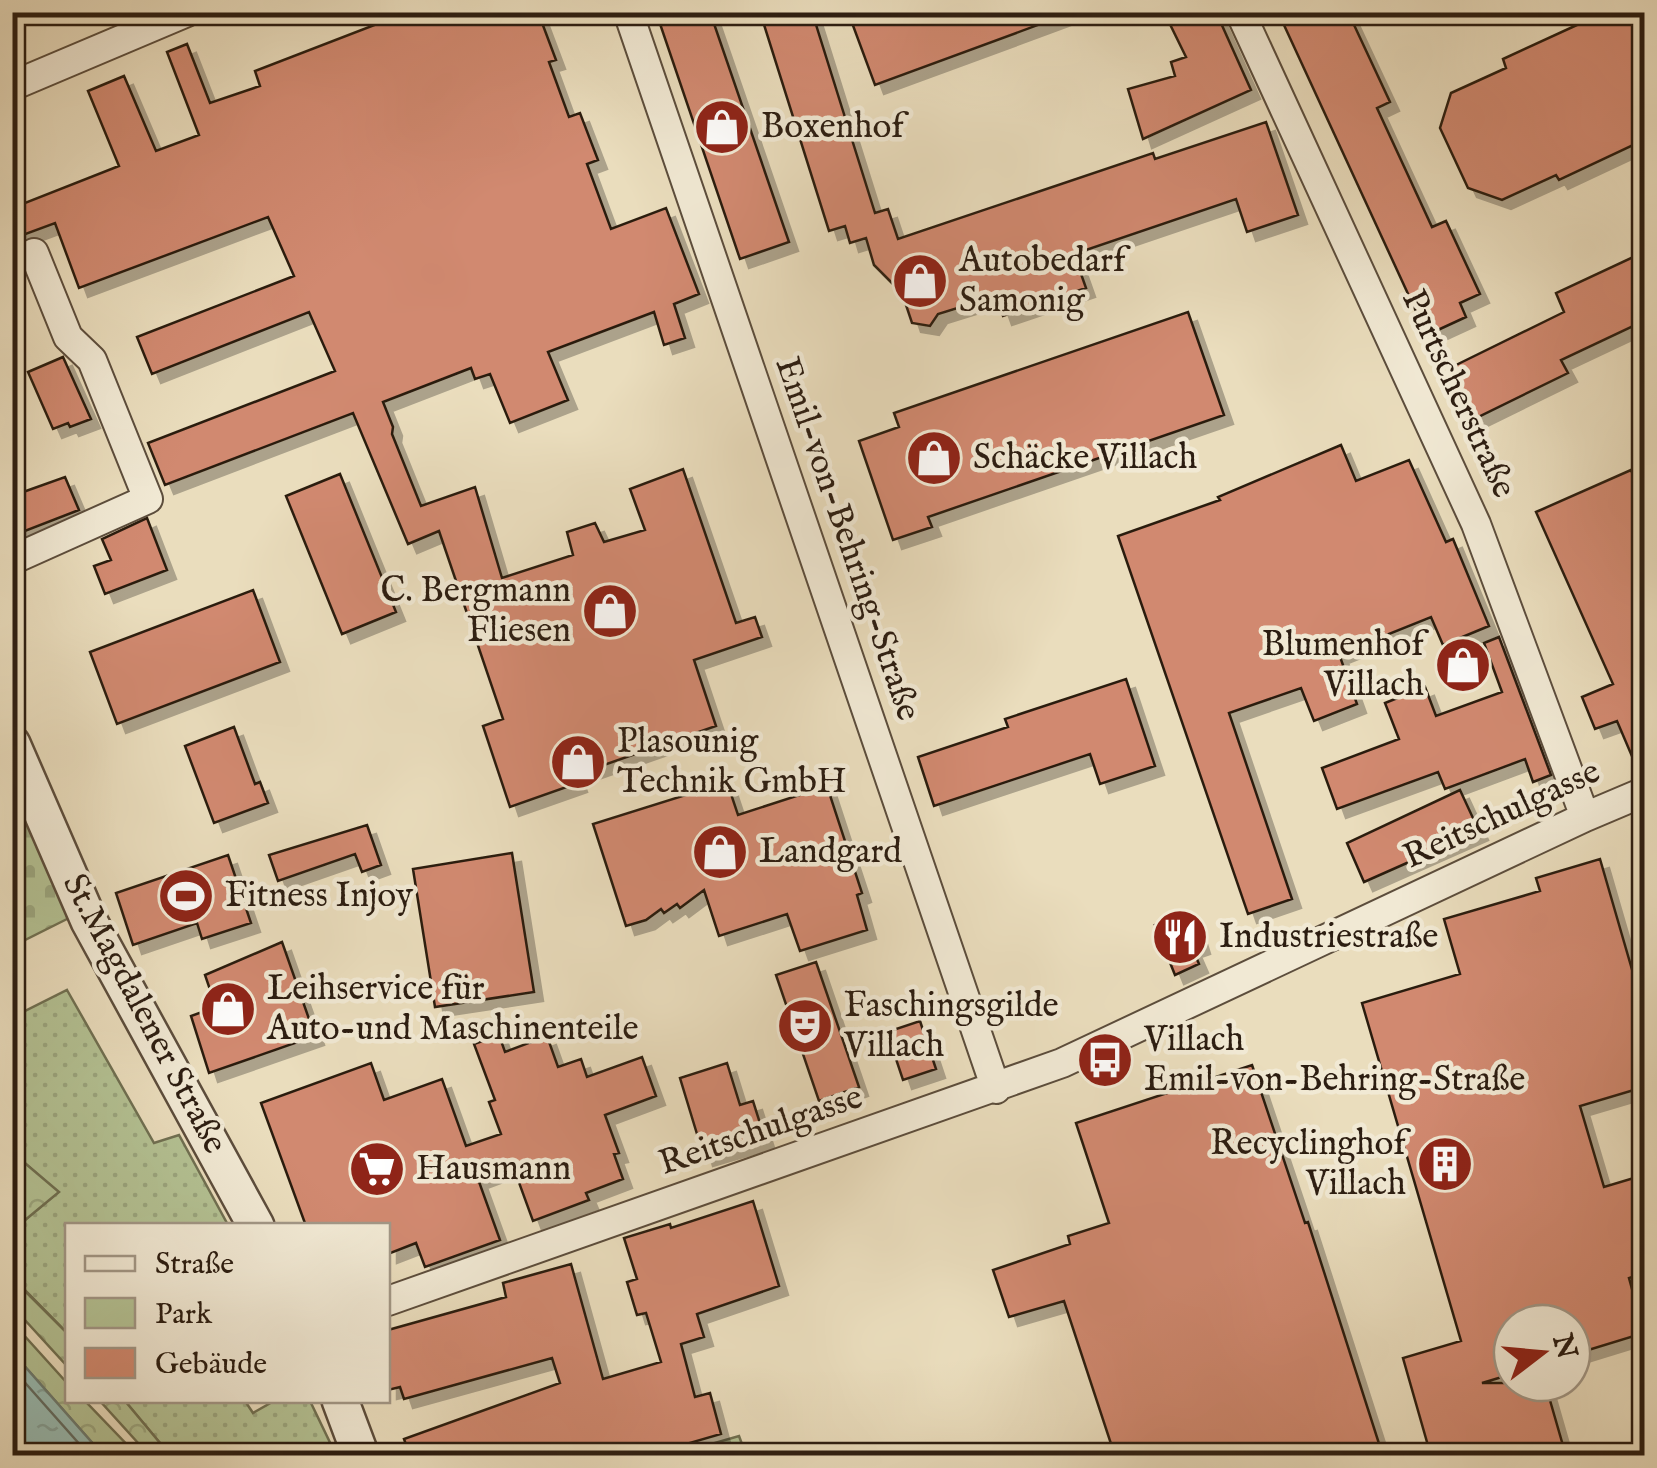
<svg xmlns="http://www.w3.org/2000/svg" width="1657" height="1468" viewBox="0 0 1657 1468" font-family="'IM FELL English',serif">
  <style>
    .green { fill: url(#green-dots); stroke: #707052; stroke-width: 2.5 }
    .forest { fill: url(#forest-crowns); stroke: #707052; stroke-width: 2.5 }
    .cemetery { fill: url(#cemetery-stones); stroke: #707052; stroke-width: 2.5 }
    .water { fill: url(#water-ripples); stroke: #6d7c72; stroke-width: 2.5 }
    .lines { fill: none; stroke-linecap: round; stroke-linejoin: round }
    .shore { stroke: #626c62; stroke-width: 2.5 }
    .building { fill: #d1896f; stroke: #2c1d11; stroke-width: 2.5; filter: url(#shadow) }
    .minor-casing { stroke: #5c4d3c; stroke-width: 32 }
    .tertiary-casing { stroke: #5c4d3c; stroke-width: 40 }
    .minor { stroke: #f1e9d4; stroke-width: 28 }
    .tertiary { stroke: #f1e9d4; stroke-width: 35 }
    .labels { text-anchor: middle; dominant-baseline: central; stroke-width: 9; stroke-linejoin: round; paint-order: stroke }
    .poi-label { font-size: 35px; fill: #2c1d11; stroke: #f1e9d4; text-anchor: start }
    .street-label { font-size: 35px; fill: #2c1d11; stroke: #f1e9d4 }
  </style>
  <defs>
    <pattern id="green-dots" width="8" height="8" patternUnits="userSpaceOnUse" patternTransform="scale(2.5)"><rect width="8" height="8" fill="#b4c294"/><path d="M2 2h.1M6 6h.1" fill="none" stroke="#9ba67f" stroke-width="1.8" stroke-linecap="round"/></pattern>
    <pattern id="forest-crowns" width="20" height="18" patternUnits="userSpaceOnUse" patternTransform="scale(2.5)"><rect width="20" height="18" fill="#b4c294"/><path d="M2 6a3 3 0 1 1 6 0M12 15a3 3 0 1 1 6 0" fill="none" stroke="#9ba67f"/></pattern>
    <pattern id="cemetery-stones" width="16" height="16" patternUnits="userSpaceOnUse" patternTransform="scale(2.5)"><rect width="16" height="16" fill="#b4c294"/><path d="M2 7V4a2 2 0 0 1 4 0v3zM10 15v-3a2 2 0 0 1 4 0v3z" fill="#9ba67f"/></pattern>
    <pattern id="water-ripples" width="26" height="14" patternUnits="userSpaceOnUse" patternTransform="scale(2.5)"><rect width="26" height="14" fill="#98bbb2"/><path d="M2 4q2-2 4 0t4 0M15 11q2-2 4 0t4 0" fill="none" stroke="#83a098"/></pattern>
    <filter id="shadow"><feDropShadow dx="9" dy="9" stdDeviation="0" flood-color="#0004"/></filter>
  </defs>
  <rect width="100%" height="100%" fill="#eaddbd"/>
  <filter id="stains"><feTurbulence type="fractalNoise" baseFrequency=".002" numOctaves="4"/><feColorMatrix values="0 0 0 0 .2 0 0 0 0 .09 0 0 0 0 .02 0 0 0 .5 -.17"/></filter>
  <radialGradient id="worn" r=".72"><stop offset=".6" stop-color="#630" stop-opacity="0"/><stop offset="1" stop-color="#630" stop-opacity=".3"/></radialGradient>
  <path class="green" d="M 67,990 L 154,1143 L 179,1135 L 228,1225 L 68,1226 L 67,1333 L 13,1278 L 13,1230 L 58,1192 L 13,1153 L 13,1017 Z
    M 125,1401 L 245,1401 L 253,1413 L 274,1401 L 310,1401 L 336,1455 L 170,1455 Z
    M 739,1436 L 746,1455 L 673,1455 Z"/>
  <path class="forest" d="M 13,1153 L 59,1192 L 13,1230 Z
    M 12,1278 L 67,1333 L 67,1366 L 13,1307 Z
    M 12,1322 L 67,1383 L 68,1400 L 85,1401 L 137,1455 L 103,1455 L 13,1353 Z
    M 100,1401 L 125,1401 L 170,1455 L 149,1455 Z"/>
  <path class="cemetery" d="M 12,787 L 69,918 L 13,946 L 12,946 Z"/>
  <path class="water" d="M 13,1353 L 103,1455 L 13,1455 Z"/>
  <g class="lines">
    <path class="shore" d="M 12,1368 L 90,1456"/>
  </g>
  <path class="building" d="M 408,12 L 538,12 L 556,60 L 549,62 L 569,117 L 580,113 L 598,160 L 587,164 L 611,229 L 666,208 L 699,294 L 674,304 L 685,338 L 664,345 L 654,312 L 548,352 L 568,400 L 510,423 L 490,374 L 475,379 L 471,368 L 383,402 L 393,427 L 392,434 L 421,506 L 475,487 L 502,578 L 573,555 L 567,532 L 595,523 L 604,542 L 645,530 L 630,489 L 683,469 L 736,623 L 755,617 L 762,637 L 694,660 L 716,726 L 575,775 L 578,783 L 510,807 L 483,726 L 503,719 L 439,531 L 408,544 L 353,413 L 165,485 L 148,443 L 335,371 L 309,312 L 152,374 L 137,337 L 294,276 L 268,217 L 79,288 L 55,223 L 12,239 L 12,208 L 119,166 L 88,91 L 124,76 L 156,151 L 199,135 L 167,52 L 187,44 L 210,103 L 260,86 L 255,71 Z
    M 656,12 L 710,12 L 789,242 L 740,259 Z
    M 760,12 L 812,12 L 875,213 L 888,209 L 898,239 L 1153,153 L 1155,159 L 1266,122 L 1298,215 L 1247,232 L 1236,199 L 1074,254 L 1086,288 L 1003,316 L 996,296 L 938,314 L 930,326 L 912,323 L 902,293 L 874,265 L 866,238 L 850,243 L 845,226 L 829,231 Z
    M 848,12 L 1065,12 L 1065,15 L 875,85 Z
    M 1164,12 L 1216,12 L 1251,90 L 1143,139 L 1128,89 L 1175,76 L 1171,62 L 1186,57 Z
    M 1278,12 L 1348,12 L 1390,102 L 1377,108 L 1432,227 L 1446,221 L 1480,294 L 1460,303 L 1466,317 L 1427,335 Z
    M 1587,12 L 1644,12 L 1644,140 L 1559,180 L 1556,175 L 1502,200 L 1468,188 L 1440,128 L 1451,93 L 1506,68 L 1503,59 L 1590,19 Z
    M 1644,252 L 1644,321 L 1561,360 L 1568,373 L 1472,420 L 1448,369 L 1564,312 L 1556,293 Z
    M 1188,312 L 1224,415 L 928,517 L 932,527 L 893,540 L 859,441 L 899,427 L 894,413 Z
    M 63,357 L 91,419 L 70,427 L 68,423 L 53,429 L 28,372 Z
    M 1341,445 L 1356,481 L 1409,460 L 1446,542 L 1453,539 L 1489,626 L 1443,645 L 1431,617 L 1339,654 L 1357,704 L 1314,721 L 1301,688 L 1229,713 L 1292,899 L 1248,914 L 1118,536 L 1220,500 L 1218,497 Z
    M 1631,470 L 1644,501 L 1644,775 L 1640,775 L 1617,721 L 1595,729 L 1582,697 L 1613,684 L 1536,512 Z
    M 340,474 L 396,612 L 342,634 L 286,496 Z
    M 65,477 L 79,510 L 12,536 L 12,496 Z
    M 147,518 L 167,570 L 105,594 L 94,566 L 111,560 L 102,539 Z
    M 253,590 L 280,662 L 117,724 L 90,652 Z
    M 1499,637 L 1551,775 L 1533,782 L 1525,759 L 1445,789 L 1438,772 L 1337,809 L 1322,768 L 1399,739 L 1385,703 L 1425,687 L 1436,716 L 1502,692 L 1484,643 Z
    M 1126,679 L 1155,766 L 1100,784 L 1090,754 L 934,806 L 918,757 L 1008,727 L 1005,719 Z
    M 234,727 L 255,784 L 260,782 L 268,803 L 214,823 L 185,746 Z
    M 727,782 L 738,815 L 827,786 L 862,893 L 857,895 L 867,930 L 800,951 L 787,914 L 719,936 L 704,890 L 680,908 L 677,904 L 664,913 L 661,909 L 646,920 L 626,926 L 593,824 Z
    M 1460,790 L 1479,831 L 1364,882 L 1347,843 Z
    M 367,825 L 381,865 L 362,872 L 355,854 L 278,881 L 269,855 Z
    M 512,853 L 534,992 L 435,1007 L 413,869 Z
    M 228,855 L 251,923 L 202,939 L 197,923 L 133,945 L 116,893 Z
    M 1600,859 L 1644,1011 L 1644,1087 L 1580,1106 L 1604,1187 L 1644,1175 L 1644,1273 L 1629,1278 L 1644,1333 L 1572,1355 L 1572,1323 L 1512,1323 L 1512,1374 L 1482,1383 L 1545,1383 L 1566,1456 L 1431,1456 L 1403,1358 L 1461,1341 L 1362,1003 L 1460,974 L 1444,919 L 1540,891 L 1536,878 Z
    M 1191,913 L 1201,945 L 1192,948 L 1199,964 L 1175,975 L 1155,925 Z
    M 282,942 L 315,1036 L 209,1073 L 191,1016 L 216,1007 L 205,975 Z
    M 816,962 L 859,1087 L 819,1101 L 776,975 Z
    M 920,1021 L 936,1069 L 903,1080 L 887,1032 Z
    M 499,1035 L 505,1052 L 547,1036 L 558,1067 L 581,1059 L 587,1077 L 642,1057 L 656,1096 L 605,1115 L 619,1153 L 614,1154 L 623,1179 L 586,1193 L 589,1200 L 533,1221 L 513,1166 L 478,1179 L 500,1240 L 425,1267 L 416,1243 L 388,1254 L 388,1226 L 306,1226 L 261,1103 L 371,1063 L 384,1100 L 442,1079 L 466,1146 L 501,1134 L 489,1102 L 495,1100 L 474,1044 Z
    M 727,1063 L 740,1105 L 753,1101 L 765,1139 L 704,1157 L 680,1078 Z
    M 1252,1065 L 1305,1223 L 1308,1222 L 1383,1456 L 1115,1456 L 1064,1301 L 1009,1317 L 993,1270 L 1070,1244 L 1068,1236 L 1109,1223 L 1076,1123 Z
    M 753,1201 L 779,1286 L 697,1314 L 704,1337 L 681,1344 L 695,1397 L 710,1393 L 721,1434 L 645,1456 L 410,1456 L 404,1439 L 560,1383 L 552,1358 L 404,1399 L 400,1387 L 388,1390 L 388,1330 L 506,1297 L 503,1283 L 571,1264 L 603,1379 L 661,1362 L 646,1313 L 637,1315 L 627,1282 L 637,1279 L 624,1238 L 670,1224 L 671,1228 Z"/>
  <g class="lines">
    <g class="minor-casing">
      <path id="minor" d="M 628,12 L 996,1089
        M 1240,12 L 1476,524 L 1585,817
        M 12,86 L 187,12
        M 12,560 L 148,499 L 92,360 L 68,337 L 34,253
        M 388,1301 L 1062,1063 L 1585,817 L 1644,792"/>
    </g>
    <g class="tertiary-casing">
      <path id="tertiary" d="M 12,744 L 89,921 L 256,1226
        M 340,1400 L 361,1456"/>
    </g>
    <use href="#minor" class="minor"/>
    <use href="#tertiary" class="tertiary"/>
  </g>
  <defs>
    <g id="shop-disc" transform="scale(2.875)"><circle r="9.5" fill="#8f2418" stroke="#f1e9d4"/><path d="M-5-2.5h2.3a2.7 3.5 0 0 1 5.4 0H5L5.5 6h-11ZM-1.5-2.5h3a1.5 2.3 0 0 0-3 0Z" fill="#fff"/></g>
    <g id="stadium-disc" transform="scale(2.875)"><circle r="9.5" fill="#8f2418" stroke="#f1e9d4"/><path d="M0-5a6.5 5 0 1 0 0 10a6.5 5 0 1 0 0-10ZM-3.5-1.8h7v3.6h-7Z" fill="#fff"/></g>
    <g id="restaurant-disc" transform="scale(2.875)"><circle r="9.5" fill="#8f2418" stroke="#f1e9d4"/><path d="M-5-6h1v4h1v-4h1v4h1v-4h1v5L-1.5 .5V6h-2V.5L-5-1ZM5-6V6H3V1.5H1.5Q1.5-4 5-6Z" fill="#fff"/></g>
    <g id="theatre-disc" transform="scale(2.875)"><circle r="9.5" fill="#8f2418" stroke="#f1e9d4"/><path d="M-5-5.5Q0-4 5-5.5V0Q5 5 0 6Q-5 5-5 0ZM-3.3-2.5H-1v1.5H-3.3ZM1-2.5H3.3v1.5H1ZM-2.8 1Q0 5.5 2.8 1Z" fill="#fff"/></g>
    <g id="bus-disc" transform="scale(2.875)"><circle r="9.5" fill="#8f2418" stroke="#f1e9d4"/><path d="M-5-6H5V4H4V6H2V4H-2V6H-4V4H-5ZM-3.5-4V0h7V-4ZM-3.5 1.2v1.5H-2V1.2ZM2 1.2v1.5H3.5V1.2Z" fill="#fff"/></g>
    <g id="building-disc" transform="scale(2.875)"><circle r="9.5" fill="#8f2418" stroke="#f1e9d4"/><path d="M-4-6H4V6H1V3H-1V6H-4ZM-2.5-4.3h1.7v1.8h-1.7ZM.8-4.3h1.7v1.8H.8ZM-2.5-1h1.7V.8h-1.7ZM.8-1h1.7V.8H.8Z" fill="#fff"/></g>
    <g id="supermarket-disc" transform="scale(2.875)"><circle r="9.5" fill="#8f2418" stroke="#f1e9d4"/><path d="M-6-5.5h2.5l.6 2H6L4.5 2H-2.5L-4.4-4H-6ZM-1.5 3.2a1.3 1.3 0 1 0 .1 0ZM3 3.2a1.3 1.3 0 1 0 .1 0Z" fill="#fff"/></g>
  </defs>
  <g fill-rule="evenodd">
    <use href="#shop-disc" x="722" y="127"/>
    <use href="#shop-disc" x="920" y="281"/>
    <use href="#shop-disc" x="934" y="458"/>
    <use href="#shop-disc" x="610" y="611"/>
    <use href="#shop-disc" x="1463" y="665"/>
    <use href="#shop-disc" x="578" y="762"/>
    <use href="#shop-disc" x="720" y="852"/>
    <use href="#stadium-disc" x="186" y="896"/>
    <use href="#restaurant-disc" x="1180" y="937"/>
    <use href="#shop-disc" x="228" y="1009"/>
    <use href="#theatre-disc" x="805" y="1026"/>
    <use href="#bus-disc" x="1105" y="1060"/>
    <use href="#building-disc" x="1445" y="1164"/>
    <use href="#supermarket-disc" x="377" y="1169"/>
  </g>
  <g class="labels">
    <g class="poi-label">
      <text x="761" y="127">Boxenhof</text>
      <text x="959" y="261">Autobedarf<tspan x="959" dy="40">Samonig</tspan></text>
      <text x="973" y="458">Schäcke Villach</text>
      <text x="571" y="591" text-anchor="end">C. Bergmann<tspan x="571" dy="40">Fliesen</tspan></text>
      <text x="1424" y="645" text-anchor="end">Blumenhof<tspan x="1424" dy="40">Villach</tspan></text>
      <text x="617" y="742">Plasounig<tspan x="617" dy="40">Technik GmbH</tspan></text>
      <text x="759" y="852">Landgard</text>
      <text x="225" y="896">Fitness Injoy</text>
      <text x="1219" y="937">Industriestraße</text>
      <text x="267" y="989">Leihservice für<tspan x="267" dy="40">Auto-und Maschinenteile</tspan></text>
      <text x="844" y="1006">Faschingsgilde<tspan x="844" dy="40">Villach</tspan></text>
      <text x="1144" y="1040">Villach<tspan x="1144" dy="40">Emil-von-Behring-Straße</tspan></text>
      <text x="1406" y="1144" text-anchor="end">Recyclinghof<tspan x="1406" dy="40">Villach</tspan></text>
      <text x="416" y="1169">Hausmann</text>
    </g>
    <g class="street-label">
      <text transform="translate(1458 394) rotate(65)">Purtscherstraße</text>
      <text transform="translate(847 539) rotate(71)">Emil-von-Behring-Straße</text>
      <text transform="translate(1502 815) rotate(-25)">Reitschulgasse</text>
      <text transform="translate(144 1014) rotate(62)">St.Magdalener Straße</text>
      <text transform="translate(761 1131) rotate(-19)">Reitschulgasse</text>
    </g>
  </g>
  <rect width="1657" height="1468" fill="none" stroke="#eaddbd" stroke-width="50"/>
  <rect x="15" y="15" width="1627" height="1438" fill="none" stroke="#2c1d11" stroke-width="5"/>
  <rect x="25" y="25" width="1607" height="1418" fill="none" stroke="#2c1d11" stroke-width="2.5"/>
  <rect x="65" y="1223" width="325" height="180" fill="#f1e9d4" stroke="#a29786" stroke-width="2.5"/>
  <rect x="85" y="1256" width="50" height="15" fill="#f1e9d4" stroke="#a29786" stroke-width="2.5"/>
  <text x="155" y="1273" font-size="30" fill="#2c1d11">Straße</text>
  <rect x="85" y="1298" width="50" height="30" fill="#b4c294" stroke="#a29786" stroke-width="2.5"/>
  <text x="155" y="1323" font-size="30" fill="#2c1d11">Park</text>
  <rect x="85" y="1348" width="50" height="30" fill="#d1896f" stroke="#a29786" stroke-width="2.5"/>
  <text x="155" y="1373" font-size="30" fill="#2c1d11">Gebäude</text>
  <g transform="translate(1542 1353) rotate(74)"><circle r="48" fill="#f1e9d4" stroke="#a29786" stroke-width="2.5"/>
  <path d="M0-8L18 38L0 25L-18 38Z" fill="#8f2418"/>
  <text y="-15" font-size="28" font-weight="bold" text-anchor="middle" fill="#2c1d11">N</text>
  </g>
  <rect width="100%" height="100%" filter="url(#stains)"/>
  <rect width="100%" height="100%" fill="url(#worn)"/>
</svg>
